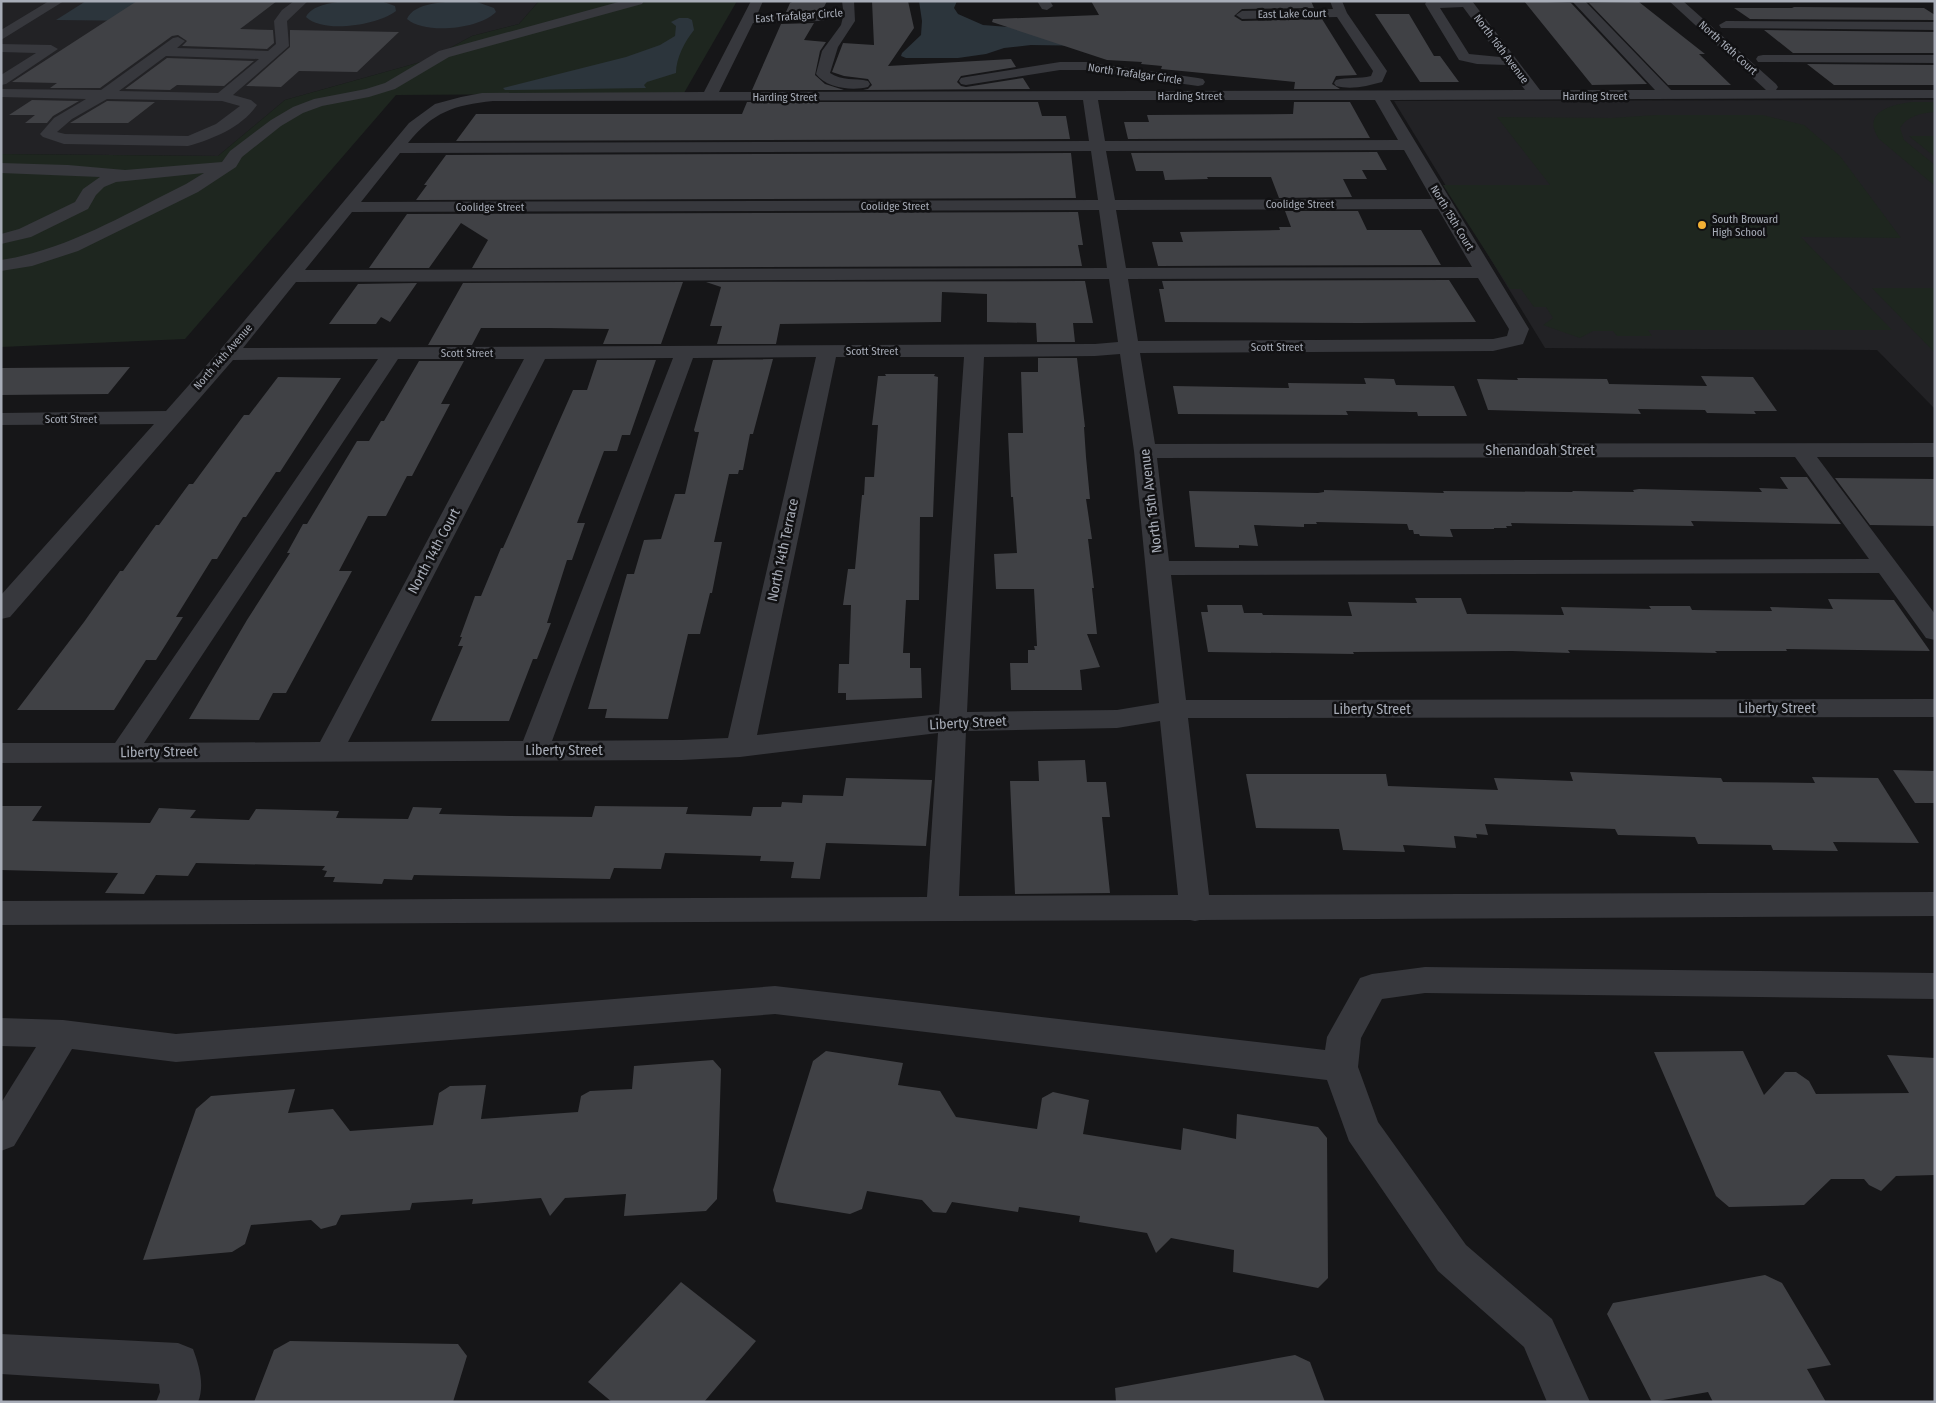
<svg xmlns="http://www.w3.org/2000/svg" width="1936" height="1403" viewBox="0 0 1936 1403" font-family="'Fira Sans Condensed',sans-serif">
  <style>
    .built { fill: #222225 }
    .green { fill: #1e261f }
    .water { fill: #2c353c }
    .building { fill: #404145 }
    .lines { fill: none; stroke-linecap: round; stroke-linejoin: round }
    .minor { fill: #37383d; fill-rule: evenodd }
    .poi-dot { fill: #f2b134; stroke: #111113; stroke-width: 2 }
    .labels { text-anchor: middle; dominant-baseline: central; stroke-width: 5; stroke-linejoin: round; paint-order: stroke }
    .far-street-label { font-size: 11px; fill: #a8adb8; stroke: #111113 }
    .far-poi-label { font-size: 11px; fill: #a8adb8; stroke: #111113; text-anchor: start }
    .street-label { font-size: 14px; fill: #a8adb8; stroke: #111113 }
  </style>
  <rect width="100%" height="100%" fill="#161618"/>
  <path class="built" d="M 1,1 L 539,1 L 519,24 L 472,36 L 428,60 L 285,100 L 218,156 L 1,154 Z
    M 1935,100 L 1935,409 L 1877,350 L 1545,348 L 1394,101 Z"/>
  <path class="green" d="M 539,1 L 737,1 L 684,93 L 396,95 L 185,339 L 1,347 L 1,154 L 218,156 L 285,100 L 428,60 L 472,36 L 519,24 Z
    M 1911,102 L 1935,102 L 1935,112 C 1921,113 1907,116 1900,128 L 1904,140 L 1935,165 L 1935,186 L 1879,139 C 1861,112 1891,105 1911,102 Z
    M 1657,115 L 1762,115 L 1804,125 L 1840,156 L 1901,238 L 1801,237 L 1892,330 L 1648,330 L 1652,336 L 1617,336 L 1613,331 L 1593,331 L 1580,338 L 1543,325 L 1553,318 L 1546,307 L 1534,307 L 1521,289 L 1510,289 L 1443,185 L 1550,185 L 1497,117 L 1611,118 Z
    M 1909,136 L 1935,136 L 1935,157 Z
    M 1872,288 L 1935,288 L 1935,353 Z"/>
  <path class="water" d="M 86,1 L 177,1 L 148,21 L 56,20 Z
    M 344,1 L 381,1 L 395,6 L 396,11 C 379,25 323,34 306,17 C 312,5 331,3 344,1 Z
    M 462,1 L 477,2 L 494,8 L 496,12 C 480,29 425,35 407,19 C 414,2 446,2 462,1 Z
    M 919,1 L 957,1 L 954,8 L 958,14 L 983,25 L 1023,28 L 1099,46 L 1031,45 L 1004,48 L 986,54 L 958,58 L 906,58 L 901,56 L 902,53 L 921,35 L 922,21 Z
    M 679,18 L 688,18 L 692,20 L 694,30 C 685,41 676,58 676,73 L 647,82 L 644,85 L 646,88 L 514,90 L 505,90 L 503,88 L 626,57 L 660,45 L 675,36 L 676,26 L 671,22 Z"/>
  <path class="building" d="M 137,1 L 277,1 L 240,29 L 273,30 L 274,43 L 267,49 L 182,46 L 187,41 L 178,35 L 172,36 L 100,88 L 50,88 L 57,83 L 12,82 Z
    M 794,1 L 827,1 L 822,11 L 786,12 L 790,3 Z
    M 872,1 L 908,1 L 914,28 L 888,66 L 1011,59 L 1016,67 L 961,76 L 957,82 L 961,86 L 966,87 L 1023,78 L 1030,89 L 863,90 L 868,89 L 872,85 L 868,79 L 844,76 L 832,72 L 843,43 L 874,45 Z
    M 1091,1 L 1311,1 L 1314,8 L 1242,9 L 1234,16 L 1242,21 L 1322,19 L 1357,75 L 1336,76 L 1332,84 L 1340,89 L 1294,89 L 1295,82 L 1161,69 L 1162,66 L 1141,64 L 1142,62 L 1107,60 L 992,22 L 993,19 L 1099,15 Z
    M 1524,1 L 1571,3 L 1647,84 L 1592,85 Z
    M 1639,2 L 1705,54 L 1699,54 L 1731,85 L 1668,85 L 1589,3 Z
    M 1792,7 L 1924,8 L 1935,15 L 1935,20 L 1750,19 L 1734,8 L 1794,8 Z
    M 1375,14 L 1409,14 L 1434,56 L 1440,56 L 1459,82 L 1420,82 Z
    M 814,23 L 804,40 L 826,42 L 820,51 L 815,75 L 825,84 L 844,90 L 752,90 L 781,24 Z
    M 290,30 L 399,32 L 357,72 L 299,71 L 281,87 L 246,86 L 290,47 Z
    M 1764,30 L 1935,32 L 1935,53 L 1793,53 Z
    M 167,58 L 254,61 L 224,86 L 177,85 L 170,90 L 125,89 Z
    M 1807,64 L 1935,65 L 1935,85 L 1834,85 Z
    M 32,100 L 79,101 L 53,116 L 47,123 L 25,123 L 35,115 L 9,115 Z
    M 107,101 L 155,102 L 128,123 L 70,123 Z
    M 747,102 L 1038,102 L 1042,116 L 1066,116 L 1070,139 L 456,141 L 476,114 L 742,114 Z
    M 1294,102 L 1350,102 L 1370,138 L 1128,139 L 1124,122 L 1149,122 L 1147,115 L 1293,114 Z
    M 1377,152 L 1387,170 L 1362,170 L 1367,179 L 1343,179 L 1352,197 L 1279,198 L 1271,177 L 1207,177 L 1208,179 L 1165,180 L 1163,171 L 1136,171 L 1131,153 Z
    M 1071,153 L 1076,198 L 416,200 L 427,185 L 424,185 L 446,155 Z
    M 1285,211 L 1358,211 L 1367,230 L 1421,230 L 1441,265 L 1158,266 L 1152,242 L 1183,242 L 1180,232 L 1280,230 L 1279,227 L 1291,227 Z
    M 1078,212 L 1083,245 L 1078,245 L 1082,266 L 472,268 L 488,240 L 461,223 L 429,268 L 369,268 L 407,214 Z
    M 1449,280 L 1476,322 L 1359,323 L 1165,322 L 1159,289 L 1164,289 L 1162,281 Z
    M 1085,281 L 1093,323 L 1073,323 L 1075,342 L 1037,342 L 1036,323 L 987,322 L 987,294 L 942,292 L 941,322 L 780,324 L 776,344 L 717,344 L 722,326 L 710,326 L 721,287 L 706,282 Z
    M 683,282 L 661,344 L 603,344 L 609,329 L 548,328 L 481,328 L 472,345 L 428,345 L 463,283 Z
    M 417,283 L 390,322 L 381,317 L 376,324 L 329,324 L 358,284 Z
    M 1038,358 L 1077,358 L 1085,427 L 1084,427 L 1086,457 L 1090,499 L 1086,499 L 1092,539 L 1088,539 L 1094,588 L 1092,588 L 1097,634 L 1087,634 L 1100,667 L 1080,670 L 1082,690 L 1011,690 L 1010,663 L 1028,663 L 1028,650 L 1035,650 L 1034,646 L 1037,646 L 1034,589 L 996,589 L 994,554 L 1017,553 L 1013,497 L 1011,497 L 1008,433 L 1023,433 L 1021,372 L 1038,372 Z
    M 773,359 L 753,434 L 750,434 L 743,470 L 739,470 L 738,474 L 729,474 L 714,542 L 722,542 L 712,593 L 710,593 L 700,634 L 688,634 L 668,719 L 605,718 L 607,709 L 588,709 L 627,574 L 634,574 L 644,540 L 661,539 L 675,494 L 685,494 L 699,432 L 695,432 L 694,430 L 713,360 Z
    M 597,360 L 656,360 L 630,435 L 622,435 L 617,451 L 604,451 L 577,523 L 585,523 L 572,560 L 567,560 L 547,623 L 551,623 L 537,659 L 533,659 L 509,721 L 431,721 L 463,646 L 458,646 L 462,637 L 460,637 L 475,596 L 481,596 L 501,548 L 503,548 L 573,390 L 587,390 Z
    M 419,361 L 464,361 L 441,404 L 450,404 L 412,476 L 407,476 L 386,516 L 368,516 L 339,571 L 352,571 L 286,693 L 273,693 L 259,720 L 189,719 L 247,620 L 290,553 L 287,553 L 303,524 L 307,524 L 357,441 L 369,441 L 381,421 L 384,421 Z
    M 130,367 L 108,394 L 1,395 L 1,368 Z
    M 885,374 L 935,374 L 934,376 L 938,377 L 933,517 L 920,517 L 919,600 L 906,600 L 903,653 L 910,653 L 910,668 L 921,668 L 922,698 L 846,700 L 846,693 L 838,693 L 839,664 L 849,664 L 851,605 L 843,605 L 848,569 L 855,569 L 862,495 L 864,495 L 865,477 L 874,477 L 878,425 L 872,425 L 878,376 L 886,376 Z
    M 1701,376 L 1753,377 L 1777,411 L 1754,411 L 1756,414 L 1707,413 L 1705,410 L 1638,409 L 1641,414 L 1488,410 L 1477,379 L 1518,380 L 1517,378 L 1607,379 L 1609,384 L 1707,386 Z
    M 278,377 L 341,378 L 280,472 L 276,472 L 246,517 L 243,517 L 217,559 L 212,559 L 176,617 L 183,617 L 156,660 L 146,660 L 114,710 L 17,710 L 84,622 L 120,571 L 123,571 L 156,525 L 159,525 L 189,484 L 193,484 L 244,415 L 249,415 Z
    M 1364,378 L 1394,379 L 1396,385 L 1454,386 L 1467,416 L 1418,416 L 1417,412 L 1411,412 L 1346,411 L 1348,415 L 1178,414 L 1173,386 L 1289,388 L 1288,383 L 1366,384 Z
    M 1780,477 L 1807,477 L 1841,524 L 1691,521 L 1694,526 L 1511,523 L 1512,526 L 1506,526 L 1507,528 L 1494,528 L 1494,529 L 1450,529 L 1453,537 L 1420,536 L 1419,534 L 1414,534 L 1413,530 L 1409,530 L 1407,524 L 1316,522 L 1317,524 L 1304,524 L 1304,527 L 1254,525 L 1258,546 L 1239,545 L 1239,548 L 1195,547 L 1189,491 L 1318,493 L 1324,492 L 1324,490 L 1444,493 L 1443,491 L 1573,492 L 1572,491 L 1634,492 L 1633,490 L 1639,489 L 1762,492 L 1759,488 L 1788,489 Z
    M 1835,478 L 1935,479 L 1935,526 L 1870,525 Z
    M 1415,598 L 1461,598 L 1467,614 L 1564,615 L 1561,607 L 1651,609 L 1649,606 L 1690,606 L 1692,610 L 1772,611 L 1770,607 L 1833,609 L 1828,599 L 1894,600 L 1930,651 L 1786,649 L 1787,651 L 1715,651 L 1717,653 L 1568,650 L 1570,653 L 1512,651 L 1353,652 L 1354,654 L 1208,652 L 1201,612 L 1208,612 L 1207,605 L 1242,605 L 1244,613 L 1262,613 L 1263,615 L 1352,616 L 1348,602 L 1417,603 Z
    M 1085,760 L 1087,782 L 1106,782 L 1110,817 L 1102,817 L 1110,893 L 1015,894 L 1010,781 L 1039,781 L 1038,761 Z
    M 1893,770 L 1935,771 L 1935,803 L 1915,803 Z
    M 1570,772 L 1721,778 L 1723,782 L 1815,783 L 1812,777 L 1878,778 L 1919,843 L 1833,842 L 1838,851 L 1773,850 L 1771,845 L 1698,844 L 1695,837 L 1618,835 L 1615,829 L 1485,824 L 1488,835 L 1476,834 L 1477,838 L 1454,836 L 1456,848 L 1403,845 L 1405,852 L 1343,850 L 1339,829 L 1256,828 L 1246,774 L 1386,774 L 1388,786 L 1498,790 L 1494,778 L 1573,781 Z
    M 846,778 L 932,780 L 926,846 L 826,843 L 820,879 L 791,878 L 794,862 L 760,861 L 761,856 L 665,853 L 661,869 L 614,868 L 610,879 L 414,875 L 412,880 L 384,879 L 382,884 L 333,882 L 335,877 L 324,877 L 327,871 L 322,870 L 325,866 L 196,863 L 188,876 L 156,875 L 144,894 L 105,893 L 118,873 L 1,870 L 1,806 L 42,806 L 32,821 L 150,823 L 159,808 L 196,810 L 190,818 L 249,820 L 256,809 L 339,811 L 336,818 L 408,819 L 413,807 L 442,808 L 439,814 L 510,816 L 592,817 L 595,806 L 688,807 L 686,814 L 751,816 L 753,807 L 781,807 L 782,802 L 802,803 L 803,795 L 843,796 Z
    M 826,1051 L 903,1063 L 898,1085 L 940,1091 L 956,1117 L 1037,1129 L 1042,1098 L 1053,1092 L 1089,1100 L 1083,1134 L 1181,1150 L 1183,1128 L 1236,1139 L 1237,1114 L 1318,1127 L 1327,1138 L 1328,1278 L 1318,1288 L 1233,1272 L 1234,1250 L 1171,1238 L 1156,1253 L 1147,1233 L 1079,1222 L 1080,1216 L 1019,1207 L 1018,1212 L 952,1202 L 946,1213 L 933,1212 L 922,1200 L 867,1191 L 862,1209 L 850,1214 L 776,1202 L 773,1190 L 813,1061 Z
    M 1743,1051 L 1764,1095 L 1785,1072 L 1796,1072 L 1809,1081 L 1816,1094 L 1909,1093 L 1887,1055 L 1935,1058 L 1935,1175 L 1896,1176 L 1881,1191 L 1869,1185 L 1864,1179 L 1831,1179 L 1804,1205 L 1729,1207 L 1716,1196 L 1654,1052 Z
    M 713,1060 L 721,1069 L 717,1199 L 706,1211 L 624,1216 L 626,1194 L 565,1198 L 550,1216 L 541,1198 L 472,1204 L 473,1199 L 412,1203 L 410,1210 L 341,1215 L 336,1225 L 321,1229 L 311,1220 L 251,1225 L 245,1244 L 232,1252 L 143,1260 L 196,1109 L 211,1096 L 295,1089 L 288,1113 L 333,1109 L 350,1131 L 433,1125 L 439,1093 L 450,1086 L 486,1085 L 481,1119 L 578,1112 L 581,1096 L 590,1091 L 632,1089 L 634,1066 Z
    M 1765,1275 L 1782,1283 L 1831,1365 L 1807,1369 L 1826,1402 L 1713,1402 L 1708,1392 L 1652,1402 L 1607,1314 L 1613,1303 Z
    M 681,1282 L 756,1341 L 704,1402 L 612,1402 L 588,1382 Z
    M 290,1341 L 458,1344 L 467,1356 L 453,1402 L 254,1402 L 274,1350 Z
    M 1295,1355 L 1310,1362 L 1325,1402 L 1116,1402 L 1115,1388 Z"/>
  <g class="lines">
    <path class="minor" d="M 49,1 L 64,1 L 1,40 L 1,30 Z
      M 294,1 L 308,1 L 287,21 L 289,46 L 233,95 L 251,100 L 257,105 C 242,127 213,139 188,146 L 64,144 L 43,137 L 40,134 L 54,118 L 86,99 L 1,97 L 1,89 L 101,90 L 173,38 L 178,37 L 185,41 L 177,48 L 268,51 L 276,44 L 274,21 L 282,10 ZM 166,56 L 259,59 L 218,93 L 119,91 ZM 107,99 L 222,101 L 240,106 L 216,124 L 188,136 L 65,134 L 57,132 L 72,119 Z
      M 622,1 L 644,1 L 642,4 L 449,57 L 395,89 L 369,97 L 322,106 L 303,113 L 281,126 L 242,157 L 236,167 L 198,192 L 78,251 L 32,266 L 1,271 L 1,260 C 67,250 127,213 186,184 L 204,173 L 116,182 L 104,187 L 96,195 L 88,209 L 31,237 L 1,244 L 1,234 L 19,229 L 75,202 L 83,189 L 100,177 L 1,173 L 1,163 L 68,165 L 125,170 L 222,162 L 230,151 L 271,120 L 293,107 L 314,99 L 366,89 L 385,83 L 439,51 Z
      M 751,1 L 763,1 L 757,15 L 819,13 L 843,9 L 842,1 L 854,1 L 855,21 L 838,47 L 830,73 C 842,81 855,78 868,81 L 870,84 L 868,87 C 852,91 826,88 816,74 L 822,51 L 841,25 L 843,17 L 819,21 L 753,23 L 719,92 L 1525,90 L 1506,65 L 1477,64 L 1459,60 L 1425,4 L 1427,1 L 1472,1 L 1540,90 L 1655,90 L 1572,1 L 1585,1 L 1671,90 L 1766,90 L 1669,1 L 1683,1 L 1776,84 L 1778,87 L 1776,90 L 1935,90 L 1935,98 L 1390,100 L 1529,329 L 1523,344 L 1493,351 L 1140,353 L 1155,444 L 1935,443 L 1935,457 L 1817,457 L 1935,614 L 1935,640 L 1926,638 L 1879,573 L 1171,575 L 1186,700 L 1935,699 L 1935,717 L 1188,718 L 1209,895 L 1935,892 L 1935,916 L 1200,920 L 1195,921 L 1190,920 L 1,925 L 1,901 L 927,897 L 938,733 L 740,757 L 682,760 L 1,763 L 1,743 L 115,743 L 378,359 L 233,360 L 10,617 L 1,619 L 1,595 L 154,424 L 1,425 L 1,413 L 166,411 L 220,350 L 409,123 L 435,104 L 461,97 L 482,93 L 704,92 ZM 1463,7 L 1500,57 L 1469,54 L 1440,8 ZM 1083,100 L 1089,141 L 408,143 C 433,112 454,105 493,101 ZM 1098,100 L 1375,100 L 1398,140 L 1105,141 ZM 1404,150 L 1432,199 L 1115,200 L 1106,151 ZM 1091,151 L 1098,200 L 361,202 L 400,153 ZM 1438,209 L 1472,267 L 1126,268 L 1116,210 ZM 1099,210 L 1107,268 L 305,270 L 352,212 ZM 1478,278 L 1509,329 L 1507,336 L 1493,339 L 1138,341 L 1128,279 ZM 1109,279 L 1118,342 L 1095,344 L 243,348 L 296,282 ZM 1120,354 L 1134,451 L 1159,703 L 1117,710 L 967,712 L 984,357 L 1095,356 ZM 816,357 L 728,738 L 682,740 L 552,741 L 693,358 ZM 836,357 L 964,357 L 939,714 L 757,735 ZM 673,358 L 523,741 L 348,742 L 545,359 ZM 398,359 L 524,359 L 320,742 L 144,743 ZM 1795,457 L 1869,559 L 1169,561 L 1157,458 ZM 1160,721 L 1178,895 L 959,896 L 966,731 L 1117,728 Z
      M 1037,1 L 1050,1 L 1053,6 L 1047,10 L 1042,9 Z
      M 1330,1 L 1342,1 L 1347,13 L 1387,71 L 1382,82 C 1367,86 1352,90 1336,86 L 1334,83 L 1336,80 C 1347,77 1359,79 1371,76 L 1373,71 L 1337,17 L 1242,19 L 1236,15 L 1242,11 L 1333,9 Z
      M 1726,21 L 1935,22 L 1935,30 L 1721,28 L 1719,25 Z
      M 1,44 L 51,45 L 58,49 L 6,84 L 1,85 L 1,75 L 36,53 L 1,52 Z
      M 1763,55 L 1935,55 L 1935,63 L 1758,62 L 1756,59 L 1758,56 Z
      M 1060,62 L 1086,62 L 1198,78 L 1203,79 L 1205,82 L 1203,85 L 1198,86 L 1086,70 L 1060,70 L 966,85 L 961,84 L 959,81 L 961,78 L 966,77 Z
      M 1425,967 L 1935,973 L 1935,999 L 1425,993 L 1382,999 L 1361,1038 L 1358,1067 L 1378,1122 L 1466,1245 L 1552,1319 L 1590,1402 L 1547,1402 L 1524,1347 L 1438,1271 L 1349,1141 L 1327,1080 L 775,1014 L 176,1062 L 72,1049 L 14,1146 L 1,1151 L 1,1103 L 36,1047 L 1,1046 L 1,1018 L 63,1020 L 176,1034 L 775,986 L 1325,1050 L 1327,1037 L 1360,978 L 1372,974 Z
      M 1,1334 L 178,1343 L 193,1349 C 199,1365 205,1385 198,1402 L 156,1402 L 160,1392 L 159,1384 L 1,1374 Z"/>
  </g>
  <circle class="poi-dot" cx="1702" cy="225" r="5"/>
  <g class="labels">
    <g class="far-street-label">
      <text transform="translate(1292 14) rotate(-1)">East Lake Court</text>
      <text transform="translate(799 16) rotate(-4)">East Trafalgar Circle</text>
      <text transform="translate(1728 48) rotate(42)">North 16th Court</text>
      <text transform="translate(1501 49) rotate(53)">North 16th Avenue</text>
      <text transform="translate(1135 74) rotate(8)">North Trafalgar Circle</text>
      <text x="1190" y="96">Harding Street</text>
      <text x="1595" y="96">Harding Street</text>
      <text x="785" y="97">Harding Street</text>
      <text x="1300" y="204">Coolidge Street</text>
      <text x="895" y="206">Coolidge Street</text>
      <text x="490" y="207">Coolidge Street</text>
      <text transform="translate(1452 218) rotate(59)">North 15th Court</text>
      <text x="1277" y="347">Scott Street</text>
      <text x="872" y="351">Scott Street</text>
      <text x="467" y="353">Scott Street</text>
      <text transform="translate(223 357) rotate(-49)">North 14th Avenue</text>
      <text x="71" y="419">Scott Street</text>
    </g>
    <g class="far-poi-label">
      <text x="1712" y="219">South Broward<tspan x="1712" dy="13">High School</tspan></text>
    </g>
    <g class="street-label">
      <text x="1540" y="450">Shenandoah Street</text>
      <text transform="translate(1151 501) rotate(-97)">North 15th Avenue</text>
      <text transform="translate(783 550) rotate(-78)">North 14th Terrace</text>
      <text transform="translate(434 551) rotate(-62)">North 14th Court</text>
      <text x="1777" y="708">Liberty Street</text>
      <text x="1372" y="709">Liberty Street</text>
      <text transform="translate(968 723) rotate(-3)">Liberty Street</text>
      <text x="564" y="750">Liberty Street</text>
      <text transform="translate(159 752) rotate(-1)">Liberty Street</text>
    </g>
  </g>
  <rect width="1936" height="1403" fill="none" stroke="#a8adb8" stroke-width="5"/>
</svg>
